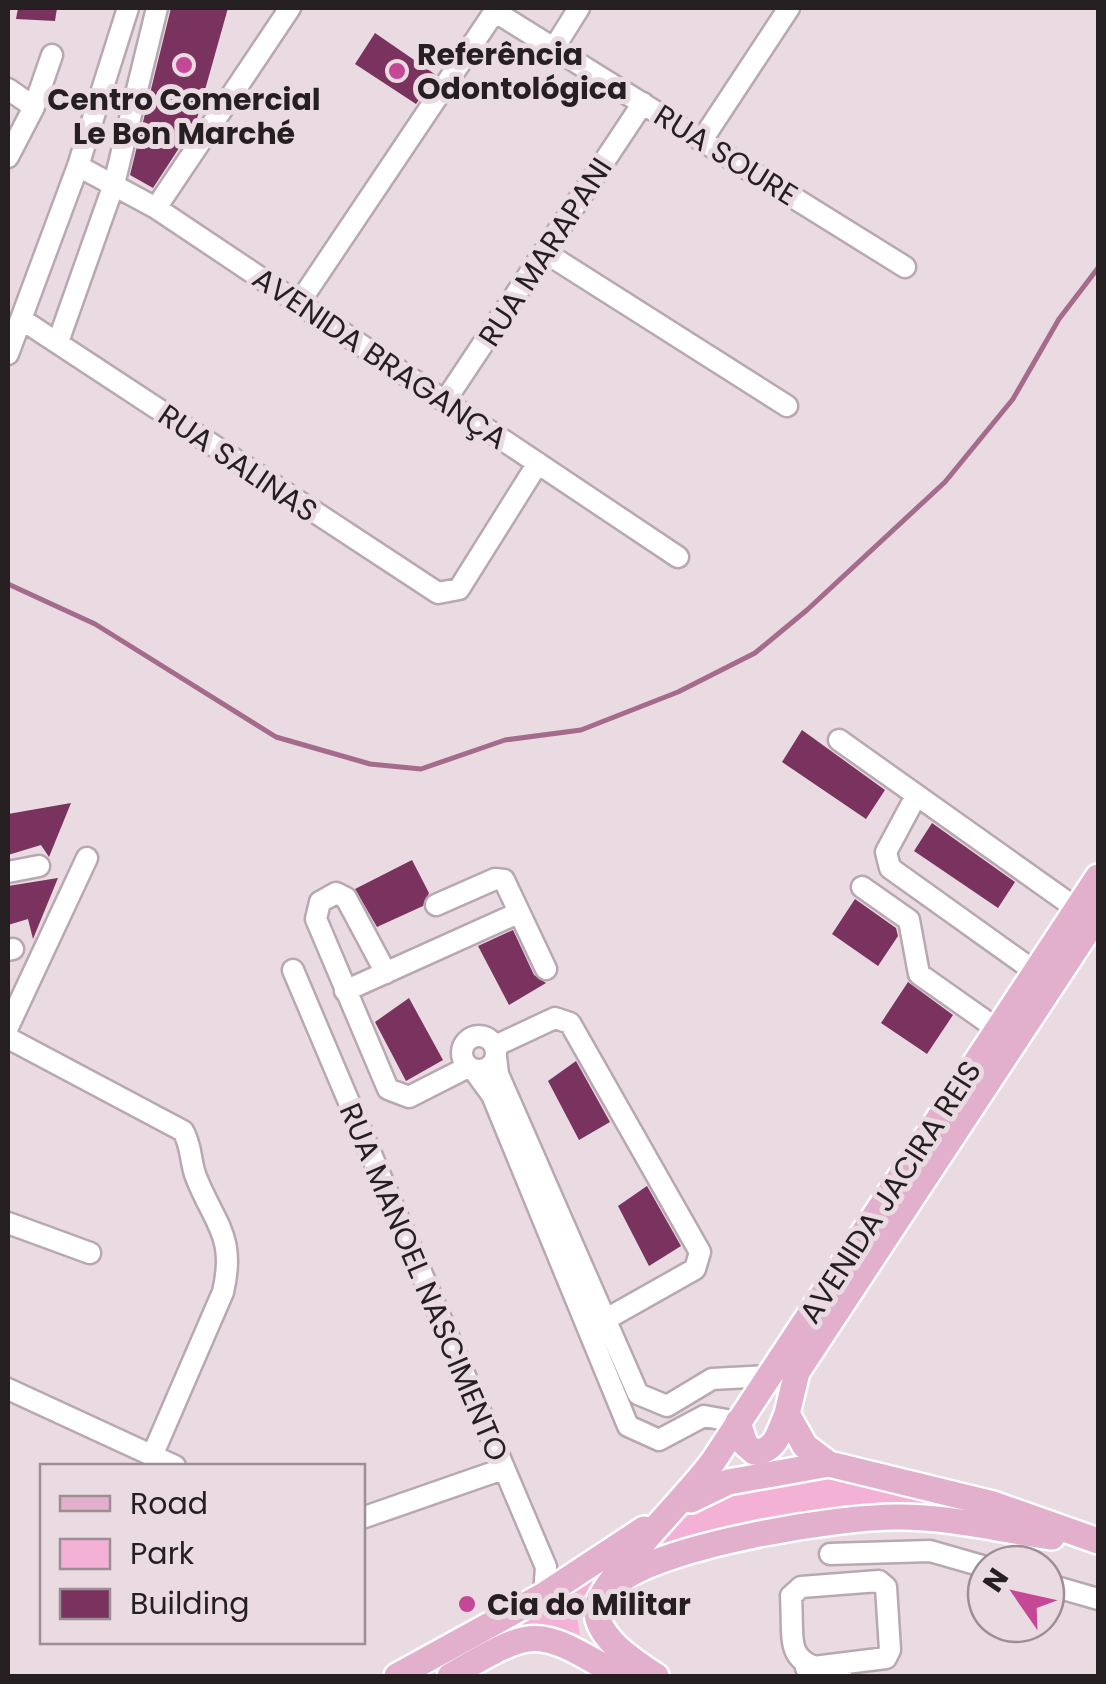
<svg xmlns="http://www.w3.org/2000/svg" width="1106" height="1684" viewBox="0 0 1106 1684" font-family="Poppins,sans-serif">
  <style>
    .green { fill: #f3b1d5 }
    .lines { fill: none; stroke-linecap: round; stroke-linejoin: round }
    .stream { stroke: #a56b8c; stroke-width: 5 }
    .building { fill: #7a335e }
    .minor-casing { stroke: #b8a8b1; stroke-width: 25 }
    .major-casing { stroke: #fff; stroke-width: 30 }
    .minor { stroke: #fff; stroke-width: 20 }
    .major { stroke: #e2afcc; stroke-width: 25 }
    .poi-dot { fill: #c54896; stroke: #eadae2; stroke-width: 4 }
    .labels { text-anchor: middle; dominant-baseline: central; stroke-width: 10; stroke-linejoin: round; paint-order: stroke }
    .poi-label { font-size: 30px; font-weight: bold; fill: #251f22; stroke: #eadae2; text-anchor: start }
    .street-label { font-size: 30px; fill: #251f22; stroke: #eadae2 }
  </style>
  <rect width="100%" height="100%" fill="#eadae2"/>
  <path class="green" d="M 815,1476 L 1014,1522 L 889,1510 L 625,1571 C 699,1497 713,1495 815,1476 Z
    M 633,1544 L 575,1605 L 580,1635 C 498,1605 483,1676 413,1676 Z"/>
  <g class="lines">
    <path class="stream" d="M 8,584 L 95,624 L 276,737 L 370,764 L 421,769 L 505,740 L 581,730 L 678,692 L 755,653 L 807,610 L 945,482 L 1013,399 L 1059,319 L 1098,268"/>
  </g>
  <path class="building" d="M 18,8 L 57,8 L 55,21 L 16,19 Z
    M 171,8 L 228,8 L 196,122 L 153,188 L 130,175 Z
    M 375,33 L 436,75 L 416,104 L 355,64 Z
    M 802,730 L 885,790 L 866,819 L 782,762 Z
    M 71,803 L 49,857 L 41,845 L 8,855 L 8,814 Z
    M 932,823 L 1015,882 L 998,908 L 914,851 Z
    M 412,860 L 429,893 L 423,906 L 377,927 L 355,889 Z
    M 58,878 L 33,939 L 28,919 L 8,925 L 8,886 Z
    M 855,899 L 896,928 L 898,936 L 878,966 L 832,934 Z
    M 513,930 L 534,975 L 546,983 L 509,1005 L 478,946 Z
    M 908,982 L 953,1015 L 927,1054 L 881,1023 Z
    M 409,998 L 443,1060 L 406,1081 L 375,1022 Z
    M 576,1061 L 610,1122 L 579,1140 L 548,1081 Z
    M 647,1186 L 681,1246 L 649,1266 L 618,1206 Z"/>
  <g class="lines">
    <g class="minor-casing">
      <path id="minor" d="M 494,11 L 905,267
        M 554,48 L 579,8
        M 8,89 L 34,107
        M 702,140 L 789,8
        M 8,157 L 34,107 L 52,55
        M 78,166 L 156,208 L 678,557
        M 156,208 L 290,8
        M 546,253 L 787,406
        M 299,303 L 497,8
        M 21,319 L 438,593 L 459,589 L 538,463
        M 58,342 L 114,184 L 157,8
        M 8,354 L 78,166 L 128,8
        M 445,401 L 643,103
        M 839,740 L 1077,909
        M 916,796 L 886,852 L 890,868 L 1034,971
        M 8,872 L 39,866
        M 862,887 L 909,920 L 919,974 L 997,1029
        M 436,905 L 495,879 L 504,880 L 546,969
        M 8,950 L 13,949
        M 293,970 L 546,1567 L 544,1595
        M 386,973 L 346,898 L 336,893 L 320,902 L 316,919 L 388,1089 L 409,1097 L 468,1067
        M 345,991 L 518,913
        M 8,1027 L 87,858
        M462 1053a17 17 0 1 1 34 0a17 17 0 1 1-34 0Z
        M 8,1038 L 183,1131 C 192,1146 190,1162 196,1177 C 215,1225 236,1236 223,1292 L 152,1456
        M 495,1046 L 555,1018 L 570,1023 L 700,1252 L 695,1269 L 594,1326
        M 496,1057 L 498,1074 L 638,1394 L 667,1406 L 712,1379 L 769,1376
        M 473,1069 L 492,1095 L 628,1426 L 659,1440 L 704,1416 L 738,1422
        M 8,1223 L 90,1253
        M 8,1389 L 175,1466
        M 362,1518 L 503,1469
        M 830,1554 L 930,1551 L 986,1567
        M 1046,1584 L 1098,1599
        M 806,1668 L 886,1658 L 890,1650 L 886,1587 L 879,1581 L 801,1587 L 791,1596 C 794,1650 783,1661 841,1676"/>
    </g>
    <g class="major-casing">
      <path id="major" d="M 738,1422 L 745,1444 L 754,1452 C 776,1452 779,1432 787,1414
        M 829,1464 L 805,1446 L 787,1414 L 797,1372 L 1098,915
        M 691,1500 L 728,1482 L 829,1464 L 993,1504 L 1098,1541
        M 618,1582 C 664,1545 839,1516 900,1517 C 950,1517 1002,1530 1052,1537
        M 397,1676 L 544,1595 L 644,1529
        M 450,1676 C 537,1626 534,1626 620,1676
        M 656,1676 C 635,1662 594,1637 597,1607 C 600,1582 693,1491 714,1460 L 1098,877"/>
    </g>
    <use href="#minor" class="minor"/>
    <use href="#major" class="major"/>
  </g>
  <g class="poi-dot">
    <circle cx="184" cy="65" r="10"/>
    <circle cx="397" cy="71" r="10"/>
    <circle cx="467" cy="1604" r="10"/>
  </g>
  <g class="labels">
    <g class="poi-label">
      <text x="417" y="54">Referência<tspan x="417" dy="34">Odontológica</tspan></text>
      <text x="184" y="99" text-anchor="middle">Centro Comercial<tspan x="184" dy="34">Le Bon Marché</tspan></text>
      <text x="487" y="1604">Cia do Militar</text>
    </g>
    <g class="street-label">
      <text transform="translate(726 155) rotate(32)">RUA SOURE</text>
      <text transform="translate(545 252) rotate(-57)">RUA MARAPANI</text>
      <text transform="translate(380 358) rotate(34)">AVENIDA BRAGANÇA</text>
      <text transform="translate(238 463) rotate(34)">RUA SALINAS</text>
      <text transform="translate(890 1192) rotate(-57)">AVENIDA JACIRA REIS</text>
      <text transform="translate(424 1282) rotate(67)">RUA MANOEL NASCIMENTO</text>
    </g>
  </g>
  <rect width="1106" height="1684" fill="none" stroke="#251f22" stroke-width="20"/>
  <rect x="40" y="1464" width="325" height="180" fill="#eadae2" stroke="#9b8f95" stroke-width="2.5"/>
  <rect x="60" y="1496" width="50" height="15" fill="#e2afcc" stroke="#9b8f95" stroke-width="2.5"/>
  <text x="130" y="1514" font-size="30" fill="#251f22">Road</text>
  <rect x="60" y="1539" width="50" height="30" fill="#f3b1d5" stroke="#9b8f95" stroke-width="2.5"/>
  <text x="130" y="1564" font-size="30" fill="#251f22">Park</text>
  <rect x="60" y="1589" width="50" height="30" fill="#7a335e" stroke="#9b8f95" stroke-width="2.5"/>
  <text x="130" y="1614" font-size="30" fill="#251f22">Building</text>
  <g transform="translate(1016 1594) rotate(304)"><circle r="48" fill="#eadae2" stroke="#9b8f95" stroke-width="2.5"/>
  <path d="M0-8L18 38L0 25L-18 38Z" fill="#c54896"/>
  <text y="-15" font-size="28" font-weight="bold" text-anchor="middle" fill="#251f22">N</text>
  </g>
</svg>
